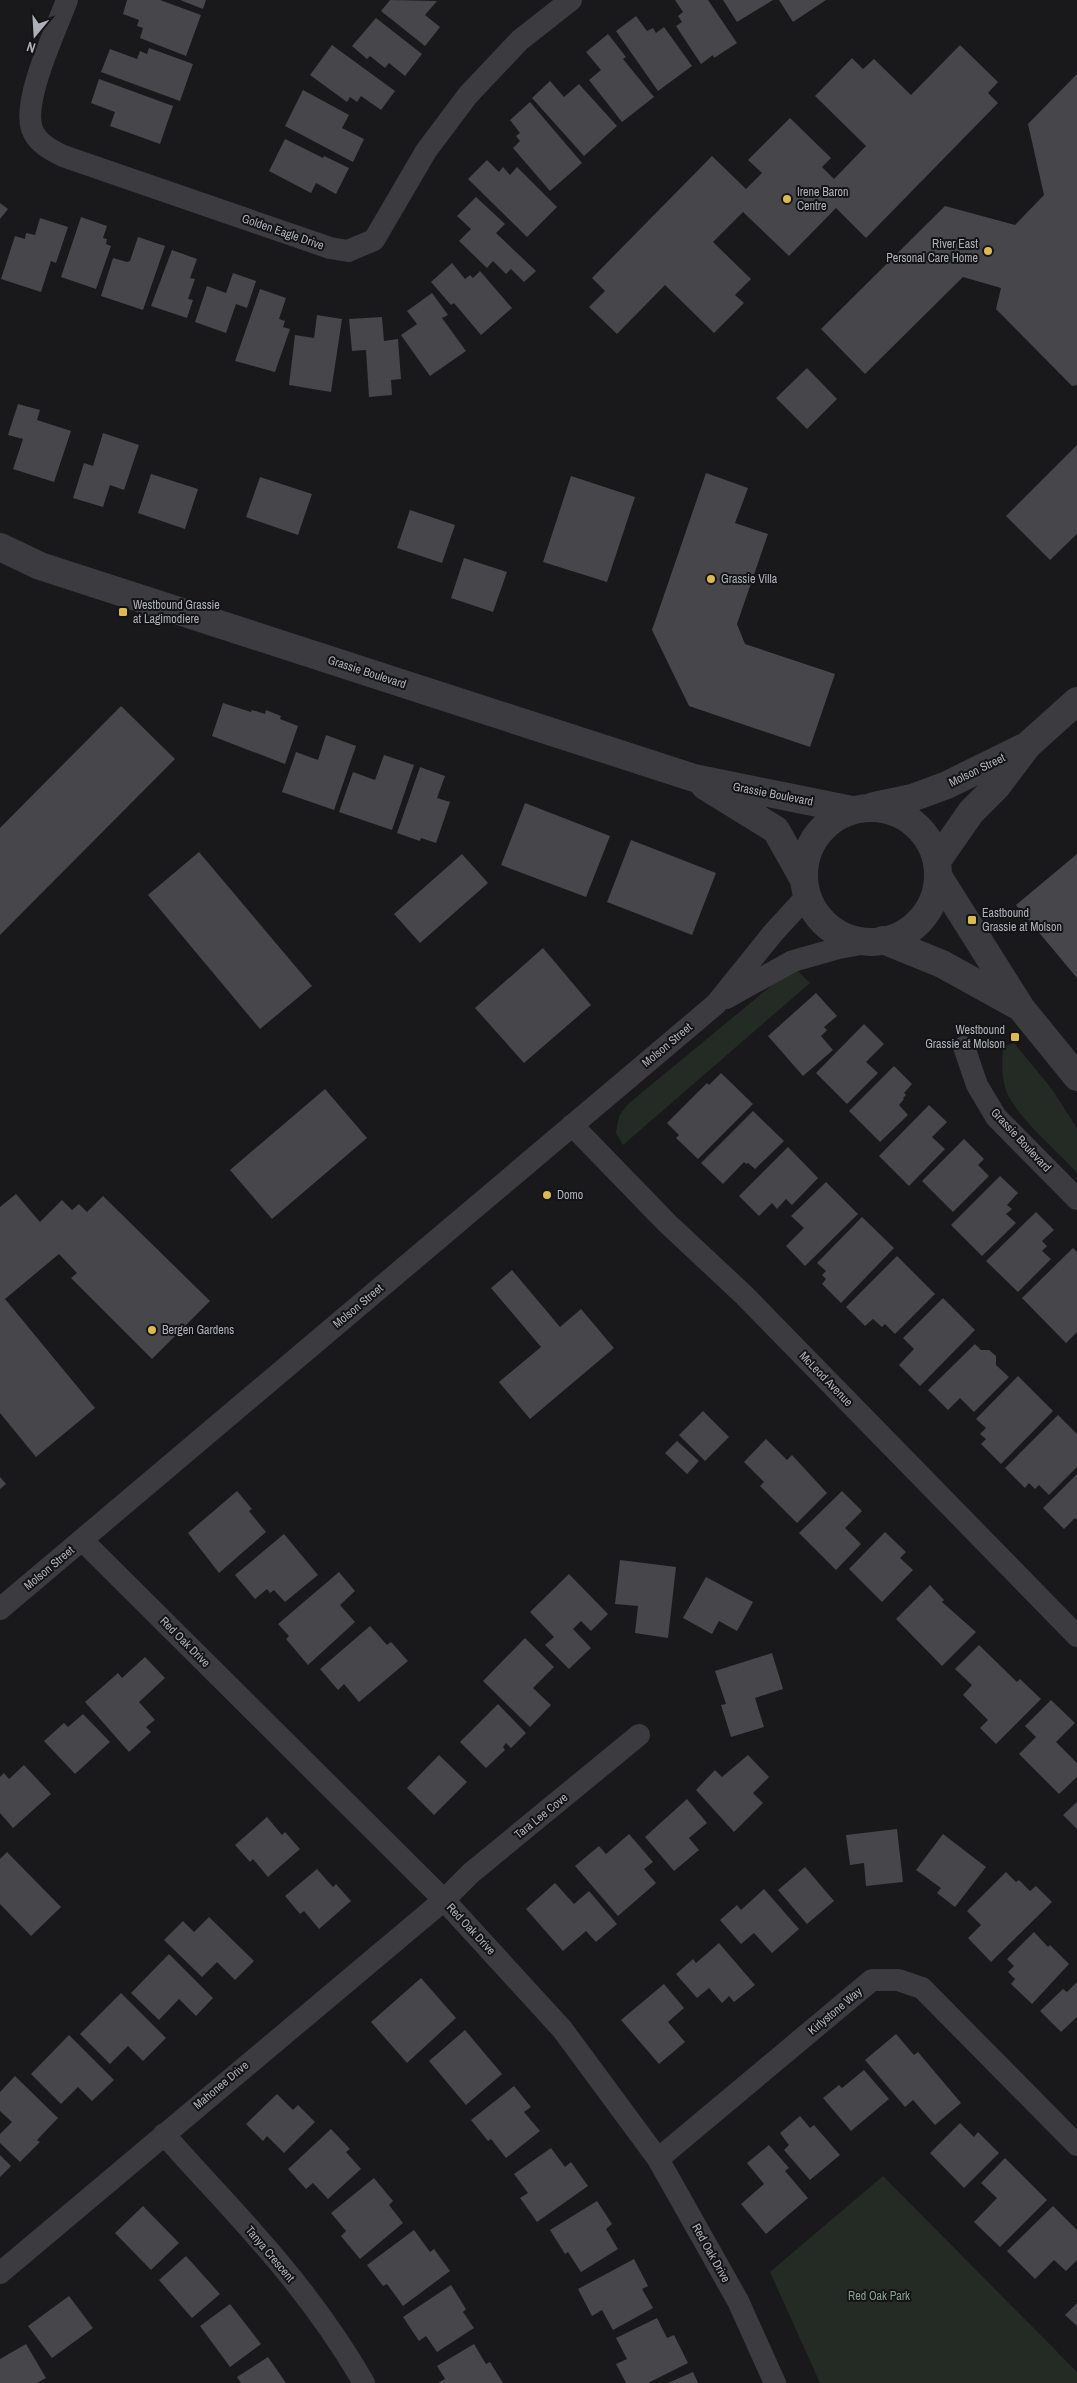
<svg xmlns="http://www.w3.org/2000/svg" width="1077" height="2383" viewBox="0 0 1077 2383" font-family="'Archivo Narrow',sans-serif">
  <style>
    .green { fill: #242b25 }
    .building { fill: #47464b }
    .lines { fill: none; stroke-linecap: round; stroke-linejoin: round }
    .minor { stroke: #3b3b40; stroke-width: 22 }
    .tertiary { stroke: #3b3b40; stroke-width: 28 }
    .poi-dot { fill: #ddba4f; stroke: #141416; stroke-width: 2 }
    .labels { text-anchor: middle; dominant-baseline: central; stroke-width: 4; stroke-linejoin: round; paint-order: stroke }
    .poi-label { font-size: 12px; fill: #adb0b9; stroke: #141416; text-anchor: start }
    .street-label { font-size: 12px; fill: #adb0b9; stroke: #141416 }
    .park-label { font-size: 12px; fill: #87a28b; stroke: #141416 }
  </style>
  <rect width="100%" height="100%" fill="#19191b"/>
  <path class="green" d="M 794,967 L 810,983 L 623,1145 L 616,1133 L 619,1116 L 628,1104 Z
    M 1014,1043 L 1051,1088 L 1077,1128 L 1077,1173 C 1055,1149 1025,1125 1009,1097 C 1001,1083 1002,1062 1003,1047 Z
    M 883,2176 L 1077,2372 L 1077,2383 L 820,2383 L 770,2272 Z"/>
  <path class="building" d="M 127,0 L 160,0 L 201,15 L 186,56 L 140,38 L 143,28 L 137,26 L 139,20 L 123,14 Z
    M 180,0 L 206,0 L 203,9 Z
    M 390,0 L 437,1 L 425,15 L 440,27 L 425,46 L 381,11 Z
    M 675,0 L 708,0 L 737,43 L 714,58 L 713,55 L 701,64 L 676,26 L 682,22 L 678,16 L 683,12 Z
    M 723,0 L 773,0 L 737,22 Z
    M 779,0 L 826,0 L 793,22 Z
    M 636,16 L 647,31 L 653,28 L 656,33 L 664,27 L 692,66 L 658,91 L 616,31 Z
    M 376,18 L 422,54 L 405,76 L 389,63 L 385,68 L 370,56 L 367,59 L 352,46 Z
    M 608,34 L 626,57 L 623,59 L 654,97 L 622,122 L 589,80 L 601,70 L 586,52 Z
    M 332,45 L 395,91 L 381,110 L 361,96 L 357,102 L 350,97 L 347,102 L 310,75 Z
    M 960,45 L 998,82 L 988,93 L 998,103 L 866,238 L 836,208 L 789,256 L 743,212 L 713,242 L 751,279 L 735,295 L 744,303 L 714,333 L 665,285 L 617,334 L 589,307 L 605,291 L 592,278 L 712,156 L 746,189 L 762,173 L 748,160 L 790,118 L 831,158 L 822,167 L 834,179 L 866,146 L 815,96 L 852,58 L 863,69 L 874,59 L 911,95 Z
    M 149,48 L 193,64 L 180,101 L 101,72 L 110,49 L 137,59 L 140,51 L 147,54 Z
    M 1077,74 L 1077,385 L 1072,386 L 996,309 L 1001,288 L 963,277 L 865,374 L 821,329 L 945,206 L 1015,225 L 1044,195 L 1028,124 Z
    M 99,79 L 173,106 L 160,144 L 110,126 L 115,112 L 91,103 Z
    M 550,81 L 564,97 L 579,84 L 617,126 L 584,156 L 532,98 Z
    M 303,90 L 349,115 L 342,128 L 364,139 L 353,162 L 285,126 Z
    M 530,102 L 582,163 L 550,191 L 513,148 L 520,141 L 516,136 L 520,133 L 510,120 Z
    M 285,139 L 323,158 L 324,156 L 349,168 L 336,194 L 316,183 L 311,193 L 269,171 Z
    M 487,160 L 499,172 L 503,167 L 510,175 L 517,167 L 557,207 L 527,237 L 468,179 Z
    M 476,197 L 505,224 L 496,233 L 536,271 L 524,282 L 511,269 L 506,274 L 493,261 L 487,268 L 459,241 L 471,229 L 457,216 Z
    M 0,203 L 8,209 L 0,219 Z
    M 81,217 L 107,226 L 103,238 L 107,239 L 106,244 L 111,246 L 96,289 L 61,277 Z
    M 40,218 L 68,227 L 56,263 L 51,261 L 41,292 L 1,279 L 15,236 L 25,239 L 26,233 L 35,235 Z
    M 138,237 L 165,246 L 143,310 L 101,296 L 113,258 L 127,262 L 130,261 Z
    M 172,250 L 197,259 L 190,278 L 195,279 L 188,299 L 193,300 L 187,318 L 151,306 Z
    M 452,263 L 465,279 L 470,275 L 473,278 L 480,271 L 512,308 L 481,335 L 454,303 L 451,305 L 431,282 Z
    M 233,273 L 256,281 L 247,308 L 236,304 L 226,333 L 195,322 L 207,286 L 226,293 Z
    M 260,289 L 286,298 L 279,319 L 285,321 L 283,327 L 290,329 L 275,372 L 235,361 Z
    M 432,293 L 448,315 L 442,318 L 466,351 L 430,376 L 401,335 L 417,324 L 407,311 Z
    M 317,315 L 342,319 L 331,392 L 289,385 L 295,335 L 314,338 Z
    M 382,317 L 384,341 L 398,339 L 401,379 L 391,380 L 392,395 L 369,397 L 366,350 L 352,351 L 349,319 Z
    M 807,368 L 837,399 L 807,429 L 776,398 Z
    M 18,404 L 40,410 L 37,420 L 71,431 L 54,482 L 13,469 L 23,439 L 8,435 Z
    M 103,433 L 139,445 L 124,490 L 110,485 L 103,507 L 73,498 L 84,463 L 93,466 Z
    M 1077,445 L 1077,534 L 1050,560 L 1006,516 Z
    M 706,473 L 748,488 L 735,523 L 768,534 L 737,624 L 745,644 L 835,674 L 810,747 L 689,706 L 652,630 Z
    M 151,474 L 198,489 L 185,529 L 138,513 Z
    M 571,476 L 635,497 L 607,582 L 543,562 Z
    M 260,477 L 312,494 L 298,535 L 246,517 Z
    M 410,510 L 455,525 L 442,563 L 397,548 Z
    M 464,558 L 507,572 L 493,612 L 451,598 Z
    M 223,703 L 251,712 L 252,710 L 265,714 L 266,710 L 281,716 L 280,719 L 298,726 L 285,764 L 212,736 Z
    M 121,706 L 175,759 L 0,935 L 0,828 Z
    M 326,735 L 356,746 L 334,810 L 282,792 L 296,752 L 318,760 Z
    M 384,755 L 414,765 L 392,830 L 339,812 L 353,772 L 375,780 Z
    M 420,767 L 445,776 L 437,798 L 450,802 L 436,843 L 421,838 L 420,841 L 397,833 Z
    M 525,803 L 610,836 L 586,897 L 501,865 Z
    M 631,840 L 716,873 L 692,935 L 607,902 Z
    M 199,852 L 312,986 L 260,1029 L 148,895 Z
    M 462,854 L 488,883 L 420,943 L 394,914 Z
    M 1077,854 L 1077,978 L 1016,905 Z
    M 543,948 L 591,1005 L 524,1063 L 475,1008 Z
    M 816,993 L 837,1016 L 824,1027 L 827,1030 L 821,1036 L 833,1050 L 803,1076 L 768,1036 Z
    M 864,1024 L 884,1044 L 866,1062 L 878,1073 L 847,1104 L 816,1073 Z
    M 894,1066 L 912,1084 L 904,1093 L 906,1095 L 903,1098 L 904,1099 L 899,1105 L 908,1115 L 880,1142 L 849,1111 Z
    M 721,1073 L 753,1104 L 698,1159 L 676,1138 L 679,1135 L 667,1123 L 707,1083 L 709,1085 Z
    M 325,1089 L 367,1138 L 272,1219 L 230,1170 Z
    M 929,1105 L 947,1122 L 932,1137 L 945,1149 L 909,1186 L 879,1156 Z
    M 753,1111 L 784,1141 L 755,1169 L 748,1163 L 746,1164 L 744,1162 L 723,1184 L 701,1163 Z
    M 964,1139 L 984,1159 L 978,1165 L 989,1176 L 953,1212 L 922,1181 Z
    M 788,1147 L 818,1178 L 792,1205 L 786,1199 L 777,1209 L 772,1203 L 759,1216 L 739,1196 Z
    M 1000,1176 L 1018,1193 L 1007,1205 L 1012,1209 L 1006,1214 L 1016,1223 L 982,1256 L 951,1225 Z
    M 826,1182 L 858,1214 L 805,1266 L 786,1246 L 804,1228 L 791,1216 Z
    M 16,1194 L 40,1222 L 62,1200 L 72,1210 L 79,1204 L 87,1212 L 103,1196 L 210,1301 L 152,1359 L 71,1278 L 77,1273 L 59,1254 L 5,1299 L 95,1408 L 36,1457 L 0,1413 L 0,1207 Z
    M 1036,1212 L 1054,1230 L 1042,1241 L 1047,1246 L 1042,1251 L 1051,1259 L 1018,1292 L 986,1261 Z
    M 862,1217 L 894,1248 L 841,1303 L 822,1284 L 826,1279 L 822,1275 L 826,1271 L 817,1263 Z
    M 1073,1248 L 1077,1252 L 1077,1332 L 1066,1343 L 1022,1298 Z
    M 897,1256 L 935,1294 L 895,1334 L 885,1324 L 882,1327 L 873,1319 L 865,1326 L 846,1307 Z
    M 512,1270 L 560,1327 L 581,1309 L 614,1348 L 530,1419 L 499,1382 L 541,1347 L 491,1288 Z
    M 943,1298 L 975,1330 L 920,1386 L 899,1365 L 914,1349 L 903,1338 Z
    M 975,1344 L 981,1350 L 989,1350 L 996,1356 L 996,1365 L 1009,1377 L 974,1412 L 960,1398 L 948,1410 L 928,1390 Z
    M 1018,1376 L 1053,1411 L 1001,1464 L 981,1444 L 986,1439 L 980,1434 L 986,1428 L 976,1419 Z
    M 703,1411 L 729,1437 L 705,1461 L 679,1435 Z
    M 1058,1415 L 1077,1434 L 1077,1467 L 1049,1495 L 1039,1485 L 1035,1489 L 1029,1483 L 1025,1488 L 1005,1468 Z
    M 766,1439 L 787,1460 L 792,1455 L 827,1493 L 797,1523 L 760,1486 L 764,1482 L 744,1462 Z
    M 677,1441 L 699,1461 L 687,1474 L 665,1453 Z
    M 1077,1474 L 1077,1520 L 1075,1518 L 1064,1529 L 1043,1508 Z
    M 0,1477 L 6,1484 L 0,1489 Z
    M 237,1491 L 252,1509 L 249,1511 L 266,1532 L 219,1573 L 188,1533 Z
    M 842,1491 L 862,1511 L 845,1528 L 861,1544 L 836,1570 L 799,1533 Z
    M 885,1532 L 906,1552 L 900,1558 L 913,1570 L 882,1602 L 849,1569 Z
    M 284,1534 L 318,1575 L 285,1602 L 274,1590 L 270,1593 L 267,1589 L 255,1599 L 235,1575 Z
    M 620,1560 L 676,1567 L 668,1638 L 635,1633 L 638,1606 L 615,1604 Z
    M 339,1572 L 355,1591 L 340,1605 L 355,1622 L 308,1665 L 286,1639 L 289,1636 L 278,1624 Z
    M 569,1574 L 608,1614 L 591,1631 L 581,1621 L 573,1629 L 591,1648 L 569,1669 L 545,1645 L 554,1637 L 530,1612 Z
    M 706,1577 L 753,1602 L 737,1631 L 719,1621 L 712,1634 L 683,1618 Z
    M 930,1585 L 944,1600 L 942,1602 L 976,1632 L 942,1666 L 896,1619 Z
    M 370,1626 L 387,1645 L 391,1642 L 408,1661 L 359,1702 L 344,1684 L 338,1690 L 320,1669 Z
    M 525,1638 L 554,1667 L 533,1688 L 551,1705 L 530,1727 L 483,1681 Z
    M 979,1645 L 1017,1682 L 1020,1679 L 1041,1699 L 996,1744 L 980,1728 L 988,1720 L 963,1695 L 972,1685 L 955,1669 Z
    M 772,1653 L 783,1689 L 755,1698 L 764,1727 L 731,1737 L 721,1705 L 726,1704 L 715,1671 Z
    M 145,1657 L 165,1678 L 139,1702 L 155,1720 L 146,1727 L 151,1732 L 129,1752 L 85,1702 L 118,1673 L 122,1678 Z
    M 1051,1700 L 1075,1723 L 1056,1742 L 1077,1763 L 1077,1777 L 1059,1794 L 1019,1754 L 1036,1737 L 1025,1726 Z
    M 498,1704 L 526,1733 L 511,1748 L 506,1743 L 503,1747 L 505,1750 L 486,1768 L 460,1742 Z
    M 83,1714 L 110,1742 L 75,1774 L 44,1741 L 64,1723 L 68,1727 Z
    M 439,1755 L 467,1782 L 434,1815 L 407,1788 Z
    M 748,1755 L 769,1777 L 753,1793 L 763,1803 L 734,1832 L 696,1790 L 715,1770 L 722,1777 Z
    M 24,1765 L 51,1794 L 13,1828 L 0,1813 L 0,1777 L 4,1773 L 9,1779 Z
    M 687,1799 L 707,1823 L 689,1838 L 699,1850 L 674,1871 L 645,1837 Z
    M 1077,1802 L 1077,1829 L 1063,1815 Z
    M 267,1817 L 282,1835 L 285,1832 L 300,1849 L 268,1877 L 253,1859 L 250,1862 L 235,1845 Z
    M 897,1829 L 903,1882 L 866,1886 L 864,1863 L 850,1865 L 846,1835 Z
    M 629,1834 L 653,1862 L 644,1869 L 656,1883 L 618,1916 L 575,1866 L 599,1846 L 606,1854 Z
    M 943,1834 L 986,1867 L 955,1907 L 937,1893 L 941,1888 L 916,1870 Z
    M 7,1852 L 61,1907 L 31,1936 L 0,1904 L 0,1859 Z
    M 805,1867 L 834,1901 L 807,1924 L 778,1890 Z
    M 317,1869 L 333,1887 L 336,1884 L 351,1901 L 319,1929 L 304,1911 L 300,1914 L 285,1896 Z
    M 1006,1872 L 1016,1882 L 1019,1880 L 1030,1891 L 1036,1886 L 1052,1902 L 991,1962 L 968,1938 L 981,1925 L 967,1911 Z
    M 555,1883 L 574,1904 L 589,1891 L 617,1924 L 596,1942 L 586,1931 L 563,1951 L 526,1909 Z
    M 764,1889 L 799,1929 L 772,1953 L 754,1933 L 741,1944 L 720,1920 L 737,1905 L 741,1910 Z
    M 209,1917 L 254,1961 L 235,1980 L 217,1962 L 202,1977 L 164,1940 L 183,1921 L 194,1932 Z
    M 1034,1932 L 1048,1947 L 1050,1945 L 1069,1964 L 1032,2004 L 1011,1984 L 1015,1979 L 1008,1972 L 1014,1966 L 1007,1959 Z
    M 719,1943 L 755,1985 L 734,2002 L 729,1996 L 722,2003 L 709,1988 L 697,1998 L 676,1974 L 693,1959 L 696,1963 Z
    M 169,1954 L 213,1998 L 196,2016 L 179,1999 L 159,2020 L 131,1993 Z
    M 421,1978 L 456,2018 L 407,2063 L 371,2022 Z
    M 1077,1982 L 1077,2017 L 1061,2032 L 1040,2011 L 1063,1989 L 1067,1992 Z
    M 664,1984 L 684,2008 L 668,2022 L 685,2042 L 659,2064 L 621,2020 Z
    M 121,1993 L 166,2038 L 143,2061 L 128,2046 L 110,2064 L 80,2034 Z
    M 465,2030 L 502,2074 L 466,2105 L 429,2061 Z
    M 896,2034 L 914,2055 L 918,2052 L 961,2103 L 935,2125 L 913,2100 L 905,2107 L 865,2060 Z
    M 69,2035 L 114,2080 L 92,2101 L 78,2087 L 61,2104 L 31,2074 Z
    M 864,2070 L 889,2099 L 851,2131 L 823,2098 L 839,2085 L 842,2088 Z
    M 15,2076 L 58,2118 L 37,2140 L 40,2142 L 20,2162 L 0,2143 L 0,2134 L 12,2122 L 0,2111 L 0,2092 Z
    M 514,2086 L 531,2107 L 524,2112 L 540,2131 L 506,2158 L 491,2139 L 488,2141 L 471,2120 Z
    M 277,2094 L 293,2110 L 298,2105 L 315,2122 L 284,2153 L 267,2136 L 263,2141 L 246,2124 Z
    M 800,2116 L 810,2128 L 814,2125 L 840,2155 L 810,2180 L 784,2150 L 789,2145 L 780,2133 Z
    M 960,2123 L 974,2137 L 978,2132 L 999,2153 L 964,2188 L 930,2153 Z
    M 331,2129 L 350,2149 L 346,2152 L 361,2169 L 328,2199 L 313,2183 L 306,2189 L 288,2169 Z
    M 769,2145 L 789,2168 L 785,2171 L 808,2198 L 766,2234 L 741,2204 L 764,2184 L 747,2163 Z
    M 551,2148 L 565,2167 L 571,2162 L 588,2186 L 537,2222 L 520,2198 L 528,2193 L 514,2174 Z
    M 0,2155 L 11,2166 L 0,2177 Z
    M 1005,2158 L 1047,2200 L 1000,2247 L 974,2222 L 997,2198 L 981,2183 Z
    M 374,2178 L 393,2201 L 389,2205 L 403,2223 L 360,2259 L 341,2236 L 346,2231 L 331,2213 Z
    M 597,2201 L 612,2224 L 606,2229 L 618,2249 L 581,2272 L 568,2252 L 565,2254 L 550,2230 Z
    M 143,2206 L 179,2243 L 151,2270 L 115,2233 Z
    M 1053,2206 L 1077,2230 L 1077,2260 L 1066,2271 L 1054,2260 L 1035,2279 L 1007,2251 Z
    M 414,2230 L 430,2252 L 434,2249 L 450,2271 L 403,2306 L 387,2284 L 383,2286 L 367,2265 Z
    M 186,2256 L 220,2294 L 192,2318 L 159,2280 Z
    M 634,2259 L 648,2286 L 642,2289 L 653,2308 L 613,2330 L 602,2310 L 592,2316 L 578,2289 Z
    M 451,2285 L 466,2309 L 463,2312 L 474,2328 L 437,2352 L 426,2336 L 419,2341 L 403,2317 Z
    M 69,2296 L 93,2328 L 52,2358 L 28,2326 Z
    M 1077,2303 L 1077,2326 L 1065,2315 Z
    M 230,2304 L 261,2344 L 230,2367 L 200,2326 Z
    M 657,2318 L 667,2338 L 674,2335 L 688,2363 L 648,2383 L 626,2383 L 616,2364 L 627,2359 L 616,2338 Z
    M 26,2344 L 46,2378 L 37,2383 L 0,2383 L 0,2359 Z
    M 474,2344 L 486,2364 L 490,2362 L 503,2383 L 438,2383 L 445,2379 L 437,2366 Z
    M 268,2357 L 286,2383 L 241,2383 L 237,2377 Z
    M 693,2372 L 698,2383 L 668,2383 Z"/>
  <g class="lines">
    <path class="minor" d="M 67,0 C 56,30 22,100 32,129 C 37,143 51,150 63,156 L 330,248 L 348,251 L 374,240 L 426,151 L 468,95 L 520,40 L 571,0
      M 726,998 L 793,961 L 839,948 L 872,942
      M 964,1047 L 977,1085 L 996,1117 L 1077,1199
      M 572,1125 L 667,1223 L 745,1296 L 1077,1636
      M 82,1540 L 444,1900 L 562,2029 L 658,2159 L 738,2301 L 775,2383
      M 0,1609 L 716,1004 L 773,933 L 807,896
      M 164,2134 C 194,2169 226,2201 256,2236 C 296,2281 334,2331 364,2383
      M 658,2159 L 872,1980 L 898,1980 L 922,1988 L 1077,2145
      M 0,2273 L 444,1900 L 471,1873 L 639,1735"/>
    <path class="tertiary" d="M 0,547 L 40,566 L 694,778 L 852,810
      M 705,786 L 776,830 L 804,880
      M 874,806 L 912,798 L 947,785 L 1022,748
      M804 875a67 67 0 1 1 134 0a67 67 0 1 1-134 0Z
      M 937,861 L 971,812 L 997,786 L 1028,745 L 1077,701
      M 938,876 L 1021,1008 L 1077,1077
      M 883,940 L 942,964 L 1018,1006"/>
  </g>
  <g class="poi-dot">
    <circle cx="787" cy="199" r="5"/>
    <circle cx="988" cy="251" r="5"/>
    <circle cx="711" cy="579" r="5"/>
    <rect x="118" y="607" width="10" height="10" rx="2.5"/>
    <rect x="967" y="915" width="10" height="10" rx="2.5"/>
    <rect x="1010" y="1032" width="10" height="10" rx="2.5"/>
    <circle cx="547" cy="1195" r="5"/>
    <circle cx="152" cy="1330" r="5"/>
  </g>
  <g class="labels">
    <g class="poi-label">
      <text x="797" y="192">Irene Baron<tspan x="797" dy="14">Centre</tspan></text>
      <text x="978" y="244" text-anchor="end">River East<tspan x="978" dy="14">Personal Care Home</tspan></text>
      <text x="721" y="579">Grassie Villa</text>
      <text x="133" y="605">Westbound Grassie<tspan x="133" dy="14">at Lagimodiere</tspan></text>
      <text x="982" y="913">Eastbound<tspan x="982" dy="14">Grassie at Molson</tspan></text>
      <text x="1005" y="1030" text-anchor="end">Westbound<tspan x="1005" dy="14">Grassie at Molson</tspan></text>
      <text x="557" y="1195">Domo</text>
      <text x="162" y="1330">Bergen Gardens</text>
    </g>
    <g class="street-label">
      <text transform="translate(283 232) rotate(19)">Golden Eagle Drive</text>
      <text transform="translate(367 672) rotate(18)">Grassie Boulevard</text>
      <text transform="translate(977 770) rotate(-26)">Molson Street</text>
      <text transform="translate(773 794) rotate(11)">Grassie Boulevard</text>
      <text transform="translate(667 1045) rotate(-40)">Molson Street</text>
      <text transform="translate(1021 1140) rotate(47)">Grassie Boulevard</text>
      <text transform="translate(358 1306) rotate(-40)">Molson Street</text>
      <text transform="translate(826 1379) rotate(46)">McLeod Avenue</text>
      <text transform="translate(49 1568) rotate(-40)">Molson Street</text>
      <text transform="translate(185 1642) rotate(45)">Red Oak Drive</text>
      <text transform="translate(541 1816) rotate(-39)">Tara Lee Cove</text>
      <text transform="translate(471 1929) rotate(47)">Red Oak Drive</text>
      <text transform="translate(835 2011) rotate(-40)">Kirlystone Way</text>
      <text transform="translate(221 2085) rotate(-40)">Mahonee Drive</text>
      <text transform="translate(711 2253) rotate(61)">Red Oak Drive</text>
      <text transform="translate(270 2254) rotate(50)">Tanya Crescent</text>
    </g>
    <g class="park-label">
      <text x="879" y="2296">Red Oak Park</text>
    </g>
  </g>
  <g transform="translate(35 35) rotate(198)" stroke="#141416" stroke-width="4" paint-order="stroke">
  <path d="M0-4L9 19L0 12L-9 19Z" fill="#adb0b9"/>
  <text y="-8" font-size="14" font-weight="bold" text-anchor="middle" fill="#adb0b9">N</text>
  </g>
</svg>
